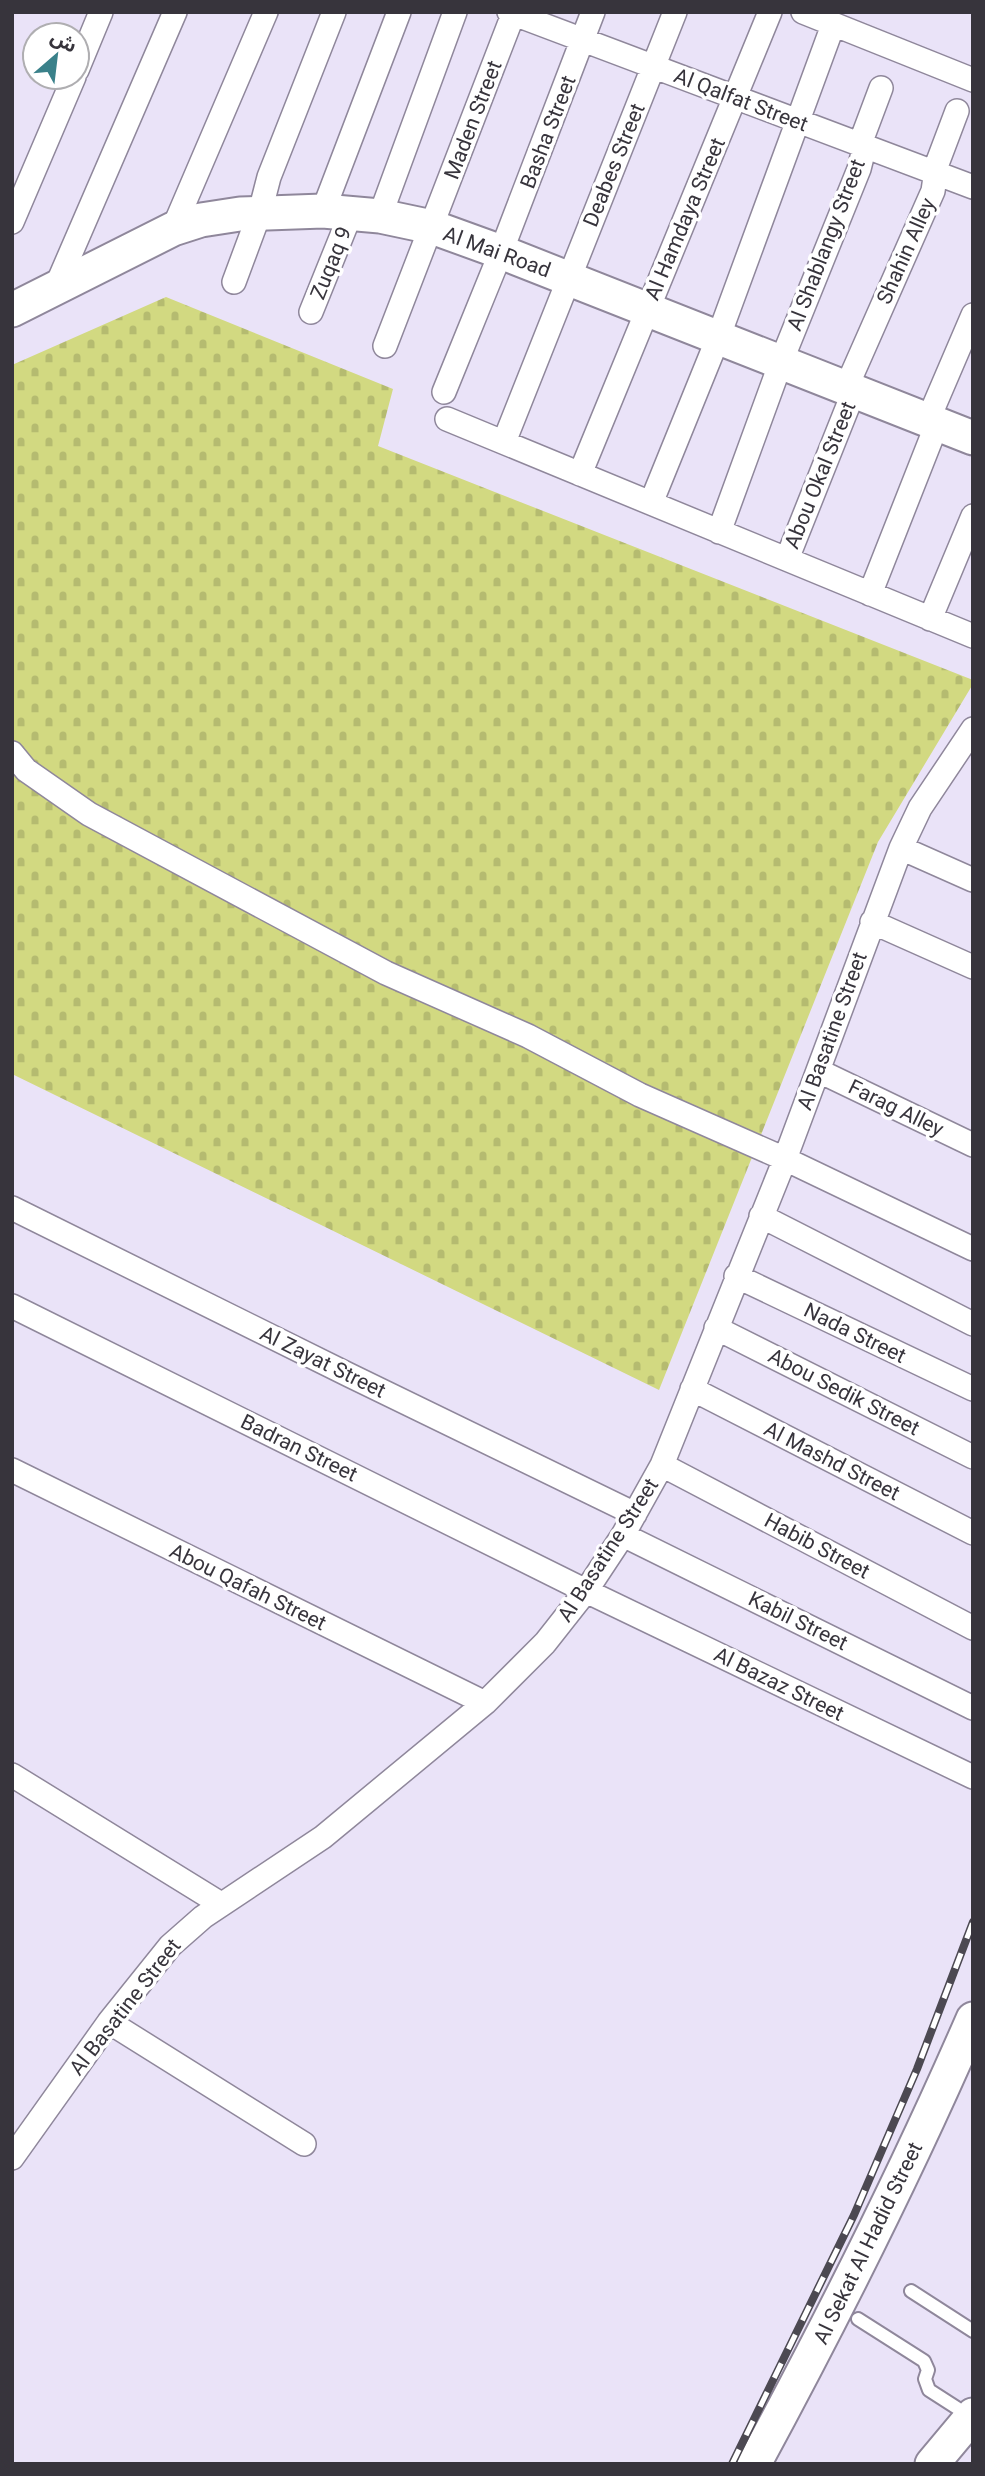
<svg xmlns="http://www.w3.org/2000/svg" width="985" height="2476" viewBox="0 0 985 2476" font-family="Roboto,'Noto Sans Arabic',sans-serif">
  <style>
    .cemetery { fill: url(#cemetery-stones) }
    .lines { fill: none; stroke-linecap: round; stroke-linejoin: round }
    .lane-casing { stroke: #8f879b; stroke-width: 16 }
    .street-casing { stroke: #8f879b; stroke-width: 26 }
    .secondary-casing { stroke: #8f879b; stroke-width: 37 }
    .lane { stroke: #fff; stroke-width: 12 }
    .street { stroke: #fff; stroke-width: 23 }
    .secondary { stroke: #fff; stroke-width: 33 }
    .rail-casing { stroke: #4c4952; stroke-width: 8 }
    .rail { stroke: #fff; stroke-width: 5; stroke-dasharray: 16; stroke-linecap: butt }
    .labels { text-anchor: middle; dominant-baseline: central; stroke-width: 7; stroke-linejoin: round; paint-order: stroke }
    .street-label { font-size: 21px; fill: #37343c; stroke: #fff }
  </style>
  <defs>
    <pattern id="cemetery-stones" width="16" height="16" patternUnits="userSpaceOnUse" patternTransform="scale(1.75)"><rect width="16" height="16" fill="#d2d981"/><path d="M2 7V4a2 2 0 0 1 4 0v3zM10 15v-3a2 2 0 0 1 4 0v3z" fill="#b5bb70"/></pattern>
  </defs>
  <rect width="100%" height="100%" fill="#eae3f8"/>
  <path class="cemetery" d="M 166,297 L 393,389 L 378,446 L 973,680 L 973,684 L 878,842 L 659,1390 L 12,1074 L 12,365 Z"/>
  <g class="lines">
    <g class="lane-casing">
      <path id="lane" d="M 911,2291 L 973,2331
        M 858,2319 L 924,2361 L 928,2370 L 925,2379 L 929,2390 L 971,2417"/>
    </g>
    <g class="street-casing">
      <path id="street" d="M 509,12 L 973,187
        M 803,12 L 973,80
        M 77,70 L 101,12
        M 323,211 L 399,12
        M 380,216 L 455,12
        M 12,222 L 74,77
        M 173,229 L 266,12
        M 234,282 L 260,212 L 269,177 L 334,12
        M 56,287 L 175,12
        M 311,312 L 351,213
        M 385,346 L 514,12
        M 846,388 L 933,191 L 937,164 L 957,111
        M 444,392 L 501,252 L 593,12
        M 447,419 L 973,636
        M 928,420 L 973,315
        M 504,442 L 675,12
        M 580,474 L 770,12
        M 651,503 L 718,338 L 833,25
        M 719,532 L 781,362 L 859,169 L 863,153 L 863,136 L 881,88
        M 787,559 L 854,391
        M 870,594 L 937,424
        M 930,619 L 973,516
        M 12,753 L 26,770 L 89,814 L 386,973 L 528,1036 L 640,1095 L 785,1159 L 973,1249
        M 901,848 L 973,880
        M 872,922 L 973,967
        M 819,1071 L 973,1145
        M 12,1208 L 349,1375 L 635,1514
        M 761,1216 L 973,1324
        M 736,1276 L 973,1389
        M 12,1306 L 586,1591 L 973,1777
        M 716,1328 L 973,1457
        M 692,1389 L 973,1533
        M 662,1465 L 973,1628
        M 12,1470 L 485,1703
        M 623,1535 L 973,1708
        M 12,1775 L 221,1904
        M 109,2022 L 304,2144
        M 12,2158 L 109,2022 L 170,1946 L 203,1917 L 323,1837 L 485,1703 L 545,1643 L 586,1591 L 623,1535 L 662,1465 L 785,1159 L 901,848 L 920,808 L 973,729"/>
    </g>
    <g class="secondary-casing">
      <path id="secondary" d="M 12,310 L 173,229 L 201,220 L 240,214 L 323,211 L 380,216 L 432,227 L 501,252 L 973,438
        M 754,2464 C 833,2318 907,2171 973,2019
        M 932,2464 L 973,2415"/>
    </g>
    <use href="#lane" class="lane"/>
    <use href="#street" class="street"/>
    <use href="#secondary" class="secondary"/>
    <g class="rail-casing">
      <path id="rail" d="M 732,2464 L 854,2215 L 917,2069 L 973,1922"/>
    </g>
    <use href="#rail" class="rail"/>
  </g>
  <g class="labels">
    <g class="street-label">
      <text transform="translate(741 100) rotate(21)">Al Qalfat Street</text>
      <text transform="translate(473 120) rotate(-69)">Maden Street</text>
      <text transform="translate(548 132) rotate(-69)">Basha Street</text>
      <text transform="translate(614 165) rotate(-68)">Deabes Street</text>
      <text transform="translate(685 219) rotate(-67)">Al Hamdaya Street</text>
      <text transform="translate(826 245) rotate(-69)">Al Shablangy Street</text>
      <text transform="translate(906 251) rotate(-66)">Shahin Alley</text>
      <text transform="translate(497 252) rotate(20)">Al Mai Road</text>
      <text transform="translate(331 263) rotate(-68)">Zuqaq 9</text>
      <text transform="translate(820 475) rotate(-68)">Abou Okal Street</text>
      <text transform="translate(832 1031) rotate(-70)">Al Basatine Street</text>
      <text transform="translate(896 1108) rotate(26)">Farag Alley</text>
      <text transform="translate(855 1333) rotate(26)">Nada Street</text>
      <text transform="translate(323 1362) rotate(26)">Al Zayat Street</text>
      <text transform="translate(844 1392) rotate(27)">Abou Sedik Street</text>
      <text transform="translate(299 1448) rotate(26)">Badran Street</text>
      <text transform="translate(832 1461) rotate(27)">Al Mashd Street</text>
      <text transform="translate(817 1546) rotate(28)">Habib Street</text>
      <text transform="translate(608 1550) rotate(-57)">Al Basatine Street</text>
      <text transform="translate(248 1587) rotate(26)">Abou Qafah Street</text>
      <text transform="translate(798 1621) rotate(26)">Kabil Street</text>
      <text transform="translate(779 1684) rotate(26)">Al Bazaz Street</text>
      <text transform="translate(125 2007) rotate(-52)">Al Basatine Street</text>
      <text transform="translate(868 2243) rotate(-64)">Al Sekat Al Hadid Street</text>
    </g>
  </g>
  <rect width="985" height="2476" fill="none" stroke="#37343c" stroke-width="28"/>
  <g transform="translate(56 56) rotate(28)"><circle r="33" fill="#ffffff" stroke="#afaeb1" stroke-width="2"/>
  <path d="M0-5L12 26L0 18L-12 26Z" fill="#3a818a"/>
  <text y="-10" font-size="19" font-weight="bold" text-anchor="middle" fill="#37343c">ش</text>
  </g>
</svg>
